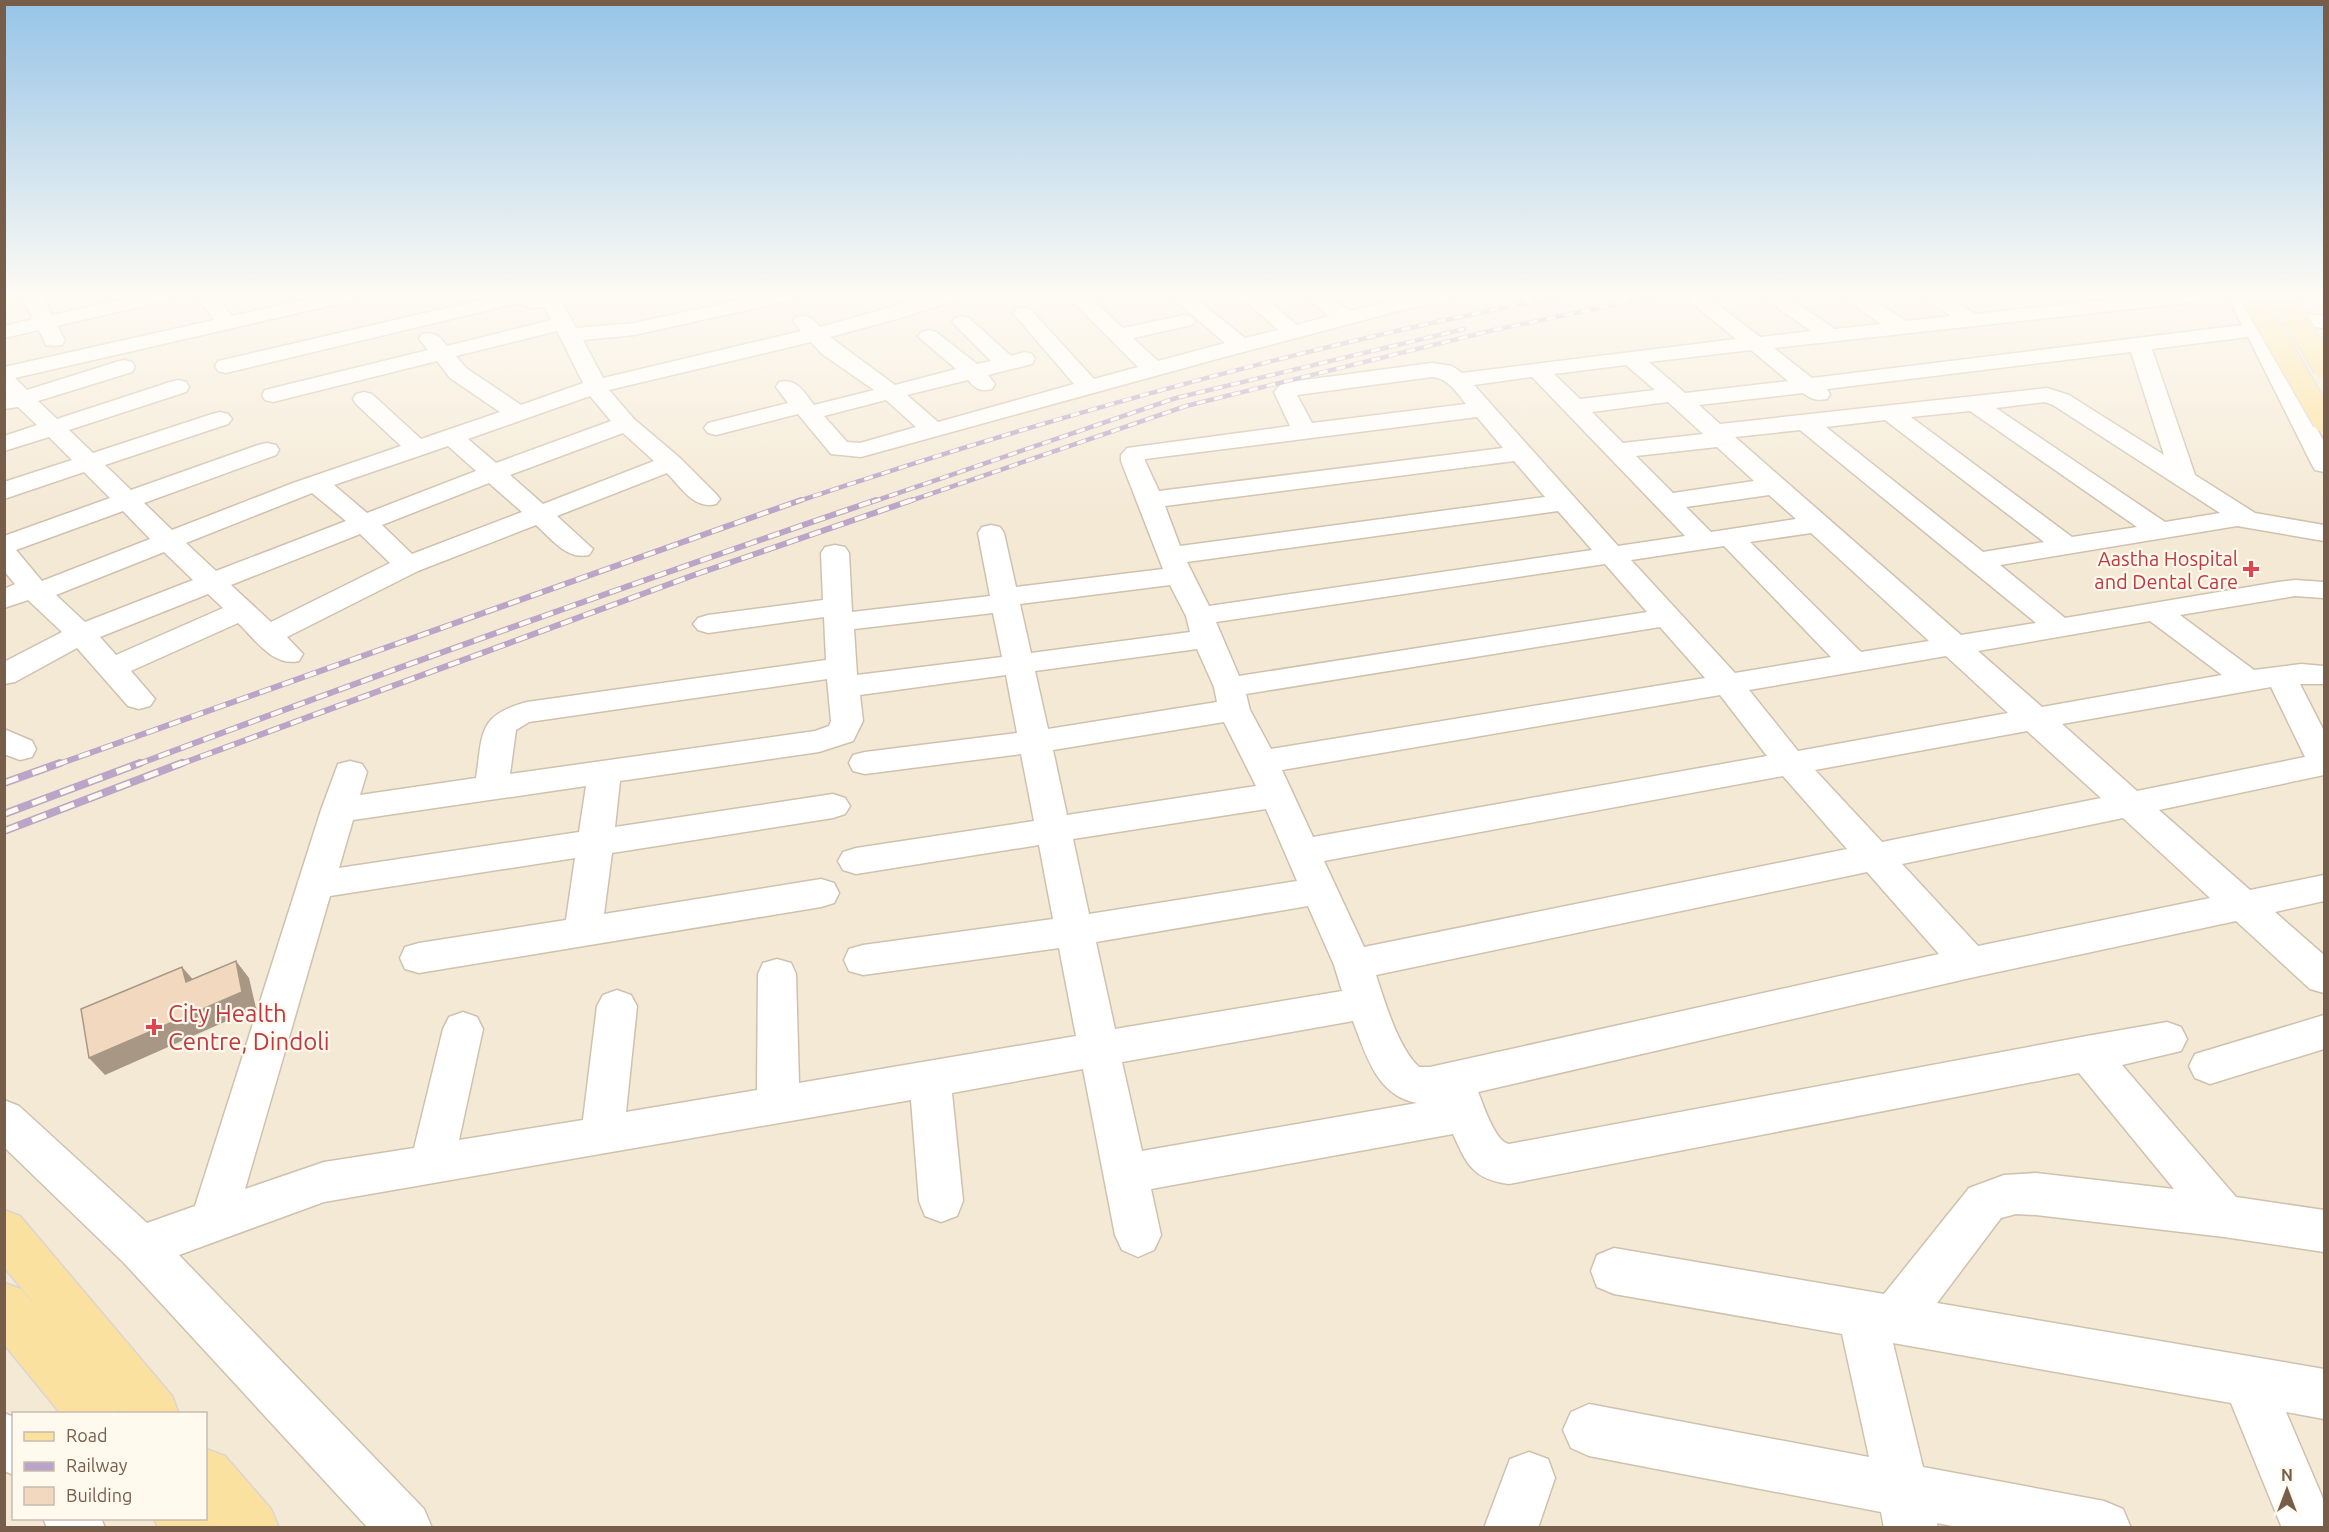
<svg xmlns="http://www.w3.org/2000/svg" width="2329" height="1532" viewBox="0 0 2329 1532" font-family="Ubuntu,sans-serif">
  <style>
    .residential { fill: #f4e9d5; fill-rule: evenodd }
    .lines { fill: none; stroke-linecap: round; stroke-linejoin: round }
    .minor-casing { stroke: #d0c1af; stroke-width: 3 }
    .major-casing { stroke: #dbd5d0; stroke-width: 3 }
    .minor { fill: #fff; fill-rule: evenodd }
    .major { fill: #fbe19f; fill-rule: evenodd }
    .rail-far2-casing { stroke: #baa4c7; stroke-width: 4.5 }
    .rail-far1-casing { stroke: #baa4c7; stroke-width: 6 }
    .rail-casing { stroke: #baa4c7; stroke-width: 8 }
    .rail-far2 { stroke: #fffaed; stroke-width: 3; stroke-dasharray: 9; stroke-linecap: butt }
    .rail-far1 { stroke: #fffaed; stroke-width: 4; stroke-dasharray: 12; stroke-linecap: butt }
    .rail { stroke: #fffaed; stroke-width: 5; stroke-dasharray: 15; stroke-linecap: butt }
    .major-bridge-casing { stroke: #dbd5d0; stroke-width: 25; stroke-linecap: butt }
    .major-bridge { stroke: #fbe19f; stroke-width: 22 }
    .shaded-wall { fill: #a99785 }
    .building { fill: #f2d8be; stroke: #a99785; stroke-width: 1.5 }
    .health-dot { fill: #e0444e; stroke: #fffaed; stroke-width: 2 }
    .labels { text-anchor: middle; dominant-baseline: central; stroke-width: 4.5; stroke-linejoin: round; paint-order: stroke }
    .health-label { font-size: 20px; fill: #be3a42; stroke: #fffaed; text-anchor: end }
    .near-health-label { font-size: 24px; fill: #be3a42; stroke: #fffaed; text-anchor: start }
  </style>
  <rect width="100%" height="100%" fill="#fcf6e7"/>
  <path class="residential" d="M 5,296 L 2324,296 L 2324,1527 L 5,1528 ZM 14,1414 L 206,1414 L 206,1518 L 14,1518 Z"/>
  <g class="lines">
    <g class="minor-casing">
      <path id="minor" d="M 22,296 L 42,296 L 52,315 L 137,296 L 172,296 L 169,300 L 57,326 L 65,340 L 62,345 L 54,346 L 46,345 L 39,330 L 4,338 L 4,326 L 33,319 Z
        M 197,296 L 217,296 L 232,316 L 321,296 L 356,296 L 353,300 L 346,302 L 15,378 L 27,390 L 116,362 L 124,360 L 132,362 L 135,367 L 132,372 L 38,401 L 57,419 L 170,382 L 178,380 L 186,382 L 189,387 L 186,392 L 69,430 L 93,453 L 212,414 L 220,412 L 228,414 L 232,419 L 228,424 L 105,465 L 131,490 L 258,445 L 267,443 L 276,445 L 279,450 L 276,455 L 144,503 L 172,530 L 293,483 L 401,446 L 356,404 L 353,399 L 356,394 L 364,392 L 372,394 L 421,439 L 500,412 L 450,378 L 437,361 L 273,402 L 265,400 L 262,395 L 265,390 L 428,350 L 419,339 L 422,334 C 435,331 439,336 447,346 L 551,320 L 545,307 L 531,308 L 518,303 L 226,373 L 218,371 L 215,366 L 218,361 L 498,296 L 559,297 L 576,328 L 634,323 L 758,296 L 794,296 L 791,300 L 784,302 L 634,335 L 583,340 L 603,378 L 801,331 L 793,321 L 796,317 C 808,314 812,318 820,327 L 930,296 L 960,296 L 957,300 L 897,319 L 830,337 L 895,385 L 956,369 L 922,340 L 918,336 L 922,332 L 929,330 L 936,332 L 977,364 L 991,361 L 952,322 L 955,318 L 962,316 L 969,318 L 1011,356 L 1024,352 L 1032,354 L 1035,359 L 1032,364 L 988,375 L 995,384 L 992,389 C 980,392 976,389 968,380 L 907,395 L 938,422 L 1074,384 L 1013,313 L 1016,309 L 1023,307 L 1030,309 L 1094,379 L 1138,367 L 1075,304 L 1072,300 L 1075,296 L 1089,296 L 1123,328 L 1185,315 L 1192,317 L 1195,321 L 1192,325 L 1133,338 L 1158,361 L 1225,343 L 1170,296 L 1192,296 L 1245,338 L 1278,330 L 1240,296 L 1262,296 L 1297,325 L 1329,316 L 1305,296 L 1328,296 L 1349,311 L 1414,296 L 1454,296 L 1451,300 L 1398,311 L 1217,359 L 861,457 L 831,454 L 798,414 L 716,435 L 708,433 L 704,428 L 708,423 L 788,403 L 776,387 L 779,382 C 797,378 804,392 814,405 L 874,390 L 822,354 L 811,342 L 609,390 L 634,419 L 680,458 L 716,494 L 720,499 L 716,504 C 694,510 681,487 667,473 L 557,516 L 593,549 L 589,555 C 566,560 551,538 536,525 L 418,571 L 287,637 L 303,654 L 299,661 C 273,667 255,639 238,623 L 131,671 L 155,699 L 150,706 L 139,709 L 128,706 L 77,648 L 15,682 L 4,684 L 4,662 L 62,632 L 28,600 L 4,608 L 4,589 L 15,584 L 4,571 L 4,536 L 110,498 L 84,472 L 4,499 L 4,482 L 72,460 L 49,437 L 4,451 L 4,436 L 37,425 L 18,407 L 4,409 L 4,396 L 7,396 L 4,393 L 4,367 L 214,320 ZM 557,331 L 583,383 L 521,405 L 466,368 L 456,356 ZM 590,396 L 611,421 L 496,463 L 468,439 ZM 886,400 L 916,427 L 860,443 L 847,442 L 824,416 ZM 623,433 L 654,461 L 543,504 L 510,475 ZM 448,446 L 476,471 L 367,513 L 334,485 ZM 489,483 L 522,512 L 412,554 L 382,525 ZM 312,493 L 346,521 L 216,571 L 186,543 ZM 123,511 L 150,539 L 42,581 L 16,550 ZM 360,534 L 390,563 L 271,622 L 231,585 ZM 164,552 L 193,580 L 85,622 L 56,595 ZM 208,594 L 223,608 L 116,655 L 100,637 Z
        M 1693,296 L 1707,296 L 1760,337 L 1811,331 L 1766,300 L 1763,296 L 1786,296 L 1835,329 L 1881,324 L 1847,300 L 1844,296 L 1867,296 L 1906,321 L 1951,316 L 1927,300 L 1924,296 L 1947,296 L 1975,314 L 2142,296 L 2205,296 L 2202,300 L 2195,302 L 1774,348 L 1812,378 L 2242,325 L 2228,296 L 2248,296 L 2254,308 L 2324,316 L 2324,328 L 2261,321 L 2324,442 L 2324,472 L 2315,470 L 2312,465 L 2248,337 L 2152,349 L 2195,475 L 2255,513 L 2324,525 L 2324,541 L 2237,526 L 2000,565 L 2065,618 L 2278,582 L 2295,580 L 2324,582 L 2324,598 L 2295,596 L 2180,615 L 2254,670 L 2301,664 L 2324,666 L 2324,684 L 2300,684 L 2324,731 L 2324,775 L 2159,810 L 2250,890 L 2324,875 L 2324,901 L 2275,912 L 2324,955 L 2324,993 L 2310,989 L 2236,921 L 1970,978 L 1478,1092 C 1483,1104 1495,1142 1509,1144 L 2087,1036 L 2167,1022 L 2181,1027 L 2187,1039 L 2181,1051 L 2122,1065 L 2236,1197 L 2324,1210 L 2324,1252 L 2224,1237 L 2036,1215 L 2016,1214 L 2001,1218 L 1937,1303 L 2324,1369 L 2324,1419 L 2286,1412 L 2324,1501 L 2324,1528 L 2282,1528 L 2231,1403 L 1893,1343 L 1923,1467 L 2104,1501 L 2123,1509 L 2131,1528 L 1962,1528 L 1937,1523 L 1938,1528 L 1884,1528 L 1881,1512 L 1589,1456 L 1571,1448 L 1563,1430 L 1571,1412 L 1589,1404 L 1869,1457 L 1842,1334 L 1614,1294 L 1597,1287 L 1591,1271 L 1597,1255 L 1614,1248 L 1884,1294 L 1969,1188 L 2004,1175 L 2036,1173 L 2174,1189 L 2079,1073 L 1509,1184 C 1473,1179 1467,1165 1453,1134 L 1151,1189 L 1161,1235 L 1154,1250 L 1138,1257 L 1122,1250 L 1115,1235 L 1083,1069 L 952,1093 L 963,1201 L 957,1216 L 941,1222 L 925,1216 L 919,1201 L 911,1100 L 324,1202 L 179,1255 L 424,1509 L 432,1528 L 368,1528 L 124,1263 L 4,1147 L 4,1100 L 19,1106 L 147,1223 L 195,1206 L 321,810 L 338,764 L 350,761 L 362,764 L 367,772 L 360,795 L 476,778 C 483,734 477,715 527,702 L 826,660 L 824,617 L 708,633 L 698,630 L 693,624 L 698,618 L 708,615 L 823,600 L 821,553 L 825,547 L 835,545 L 845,547 L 849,553 L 852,612 L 990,596 L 978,533 L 982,527 L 991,525 L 1000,527 L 1004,533 L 1016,587 L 1163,569 L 1121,461 L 1121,455 L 1127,448 L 1290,426 L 1274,392 L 1281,384 L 1289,382 L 1432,363 L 1452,366 L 1462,373 L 1736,339 L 1693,304 L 1690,300 ZM 1751,350 L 1788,381 L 1685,393 L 1649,362 ZM 2131,352 L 2164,455 L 2069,395 L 2047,388 L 1720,424 L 1699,405 L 1803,393 C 1811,399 1816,401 1827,399 L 1830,394 L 1827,389 ZM 1626,365 L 1655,390 L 1580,399 L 1554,374 ZM 1432,377 C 1448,378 1457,393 1466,404 L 1312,423 L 1297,395 ZM 1532,377 L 1685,536 L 1618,546 L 1474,385 ZM 1668,402 L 1703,434 L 1623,443 L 1592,412 ZM 2045,402 L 2053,405 L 2220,513 L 2165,522 L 1996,408 ZM 1970,411 L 2137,527 L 2072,537 L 1911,417 ZM 1477,417 L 1503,448 L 1159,491 L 1145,461 L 1145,459 ZM 1885,420 L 2044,542 L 1983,552 L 1826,427 ZM 1800,430 L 2036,623 L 1961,635 L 1735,437 ZM 1717,447 L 1754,481 L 1673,493 L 1636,456 ZM 1514,461 L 1545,497 L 1180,546 L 1165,506 ZM 1769,495 L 1796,519 L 1711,532 L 1686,507 ZM 1558,511 L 1592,550 L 1209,606 L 1187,562 ZM 1811,533 L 1929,641 L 1861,652 L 1750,542 ZM 1724,546 L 1831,657 L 1735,673 L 1631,560 ZM 1605,564 L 1647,612 L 1239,676 L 1216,622 ZM 1170,585 L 1186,616 L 1190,632 L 1031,653 L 1020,604 ZM 993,613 L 1002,657 L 857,675 L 854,629 ZM 2150,621 L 2222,675 L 2042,707 L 1978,651 ZM 1660,627 L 1705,678 L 1271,749 L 1250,710 L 1246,694 ZM 1197,649 L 1214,687 L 1217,702 L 1048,729 L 1035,671 ZM 1946,656 L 2008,713 L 1798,751 L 1749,690 ZM 1006,675 L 1017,733 L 865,752 L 853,755 L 849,763 L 853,771 L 865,774 L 1021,754 L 1034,821 L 856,848 L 843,852 L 838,861 L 843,870 L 856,874 L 1039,845 L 1053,919 L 863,945 L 849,949 L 844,960 L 849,971 L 863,975 L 1059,948 L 1076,1036 L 799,1083 L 796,974 L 791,963 L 777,959 L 763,963 L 758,974 L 757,1090 L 626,1112 L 637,1006 L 631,995 L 617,990 L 603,995 L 597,1006 L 583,1120 L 459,1140 L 483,1029 L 477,1017 L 463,1012 L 449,1017 L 443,1029 L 414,1148 L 324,1162 L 245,1189 L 330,896 L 575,858 L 566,920 L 419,943 L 405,947 L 400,958 L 405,969 L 419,973 L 821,907 L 834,903 L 839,893 L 834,883 L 821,879 L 604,914 L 612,853 L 833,818 L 845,814 L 850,806 L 845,798 L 833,794 L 615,827 L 620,781 L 819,752 L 853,741 L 863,721 L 860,695 ZM 827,679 L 831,721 L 829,726 L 815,731 L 510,774 L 516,730 L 529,722 ZM 2271,687 L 2305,757 L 2137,791 L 2062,724 ZM 1720,695 L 1767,756 L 1313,837 L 1282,770 ZM 1224,722 L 1256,786 L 1067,815 L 1053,750 ZM 2027,731 L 2101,798 L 1882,842 L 1815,770 ZM 1783,776 L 1847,849 L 1364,947 L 1324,861 ZM 586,786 L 579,832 L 339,868 L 353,820 ZM 1266,809 L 1297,881 L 1089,914 L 1073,839 ZM 2123,818 L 2210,898 L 1978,946 L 1902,864 ZM 1867,872 L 1939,954 L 1430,1067 L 1419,1067 C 1398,1048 1385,1002 1376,975 ZM 1308,906 L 1334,965 L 1342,991 L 1115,1029 L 1096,942 ZM 1353,1021 C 1366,1055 1377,1096 1417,1103 L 1142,1151 L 1122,1062 Z
        M 4,729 L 32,741 L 36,749 L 32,757 L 20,760 L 4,754 Z
        M 2324,1015 L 2324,1049 L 2210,1084 L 2195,1078 L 2189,1066 L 2195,1054 Z
        M 4,1413 L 14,1417 L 14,1475 L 4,1471 Z
        M 1529,1452 L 1548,1459 L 1555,1478 L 1538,1528 L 1484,1528 L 1510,1459 Z
        M 43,1518 L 101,1518 L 105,1528 L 47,1528 Z"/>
    </g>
    <g class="major-casing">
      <path id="major" d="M 4,1210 L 20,1216 L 172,1396 L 179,1414 L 121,1414 L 117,1408 L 119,1414 L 61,1414 L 4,1344 L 4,1283 L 21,1289 L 40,1311 L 4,1267 Z
        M 206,1449 L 225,1456 L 271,1509 L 279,1528 L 216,1528 L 213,1524 L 215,1528 L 158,1528 L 154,1518 L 206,1518 Z"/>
    </g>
    <use href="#minor" class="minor"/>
    <use href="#major" class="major"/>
    <g class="rail-far2-casing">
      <path id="rail-far2" d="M 796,502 C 1046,418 1303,346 1562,296
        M 872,502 L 1176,398 L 1464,329
        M 907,502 L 1186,406 L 1494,330 L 1657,296"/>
    </g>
    <g class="rail-far1-casing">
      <path id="rail-far1" d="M 56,765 L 801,500
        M 136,765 C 381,673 628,585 876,500
        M 178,765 L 694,575 L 912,500"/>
    </g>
    <g class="rail-casing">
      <path id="rail" d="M 4,783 L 60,763
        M 4,814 L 140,763
        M 4,831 L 182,763"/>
    </g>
    <use href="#rail-far2" class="rail-far2"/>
    <use href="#rail-far1" class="rail-far1"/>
    <use href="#rail" class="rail"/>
    <g class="major-bridge-casing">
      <path id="major-bridge" d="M 2252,296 L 2324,421
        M 2282,296 L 2324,367"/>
    </g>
    <use href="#major-bridge" class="major-bridge"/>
  </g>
  <path class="shaded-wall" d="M 236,961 L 249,978 L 256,1008 L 105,1075 L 89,1058 Z
    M 182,967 L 196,983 L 186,982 Z"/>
  <path class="building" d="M 236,961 L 242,992 L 89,1058 L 81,1009 L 182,967 L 186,982 Z"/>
  <linearGradient id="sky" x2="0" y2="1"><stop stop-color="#96c4e7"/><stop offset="0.58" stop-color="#fefbf4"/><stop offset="1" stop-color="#fefbf4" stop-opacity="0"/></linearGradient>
  <rect width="2329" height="510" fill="url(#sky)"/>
  <g class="health-dot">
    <path d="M2248 560h6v6h6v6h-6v6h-6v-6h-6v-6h6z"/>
    <path d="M151 1018h6v6h6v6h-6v6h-6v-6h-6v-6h6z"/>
  </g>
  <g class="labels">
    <g class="health-label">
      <text x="2238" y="558">Aastha Hospital<tspan x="2238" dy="23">and Dental Care</tspan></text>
    </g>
    <g class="near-health-label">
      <text x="168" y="1013">City Health<tspan x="168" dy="28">Centre, Dindoli</tspan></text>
    </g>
  </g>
  <rect width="2329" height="1532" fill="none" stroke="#765e4b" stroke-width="12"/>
  <rect x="12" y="1412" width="195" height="108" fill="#fffaed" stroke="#c8bcac" stroke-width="1.5"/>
  <rect x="24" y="1432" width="30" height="9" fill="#fbe19f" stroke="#c8bcac" stroke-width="1.5"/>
  <text x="66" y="1442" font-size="18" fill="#765e4b">Road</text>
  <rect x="24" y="1462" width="30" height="9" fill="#baa4c7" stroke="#c8bcac" stroke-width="1.5"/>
  <text x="66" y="1472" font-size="18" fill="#765e4b">Railway</text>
  <rect x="24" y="1487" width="30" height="18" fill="#f2d8be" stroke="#c8bcac" stroke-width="1.5"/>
  <text x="66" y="1502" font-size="18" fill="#765e4b">Building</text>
  <g transform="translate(2287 1490)" stroke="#fffaed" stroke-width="4.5" paint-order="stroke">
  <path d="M0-4.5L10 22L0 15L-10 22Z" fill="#765e4b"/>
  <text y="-9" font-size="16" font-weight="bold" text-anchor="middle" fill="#765e4b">N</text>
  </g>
</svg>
